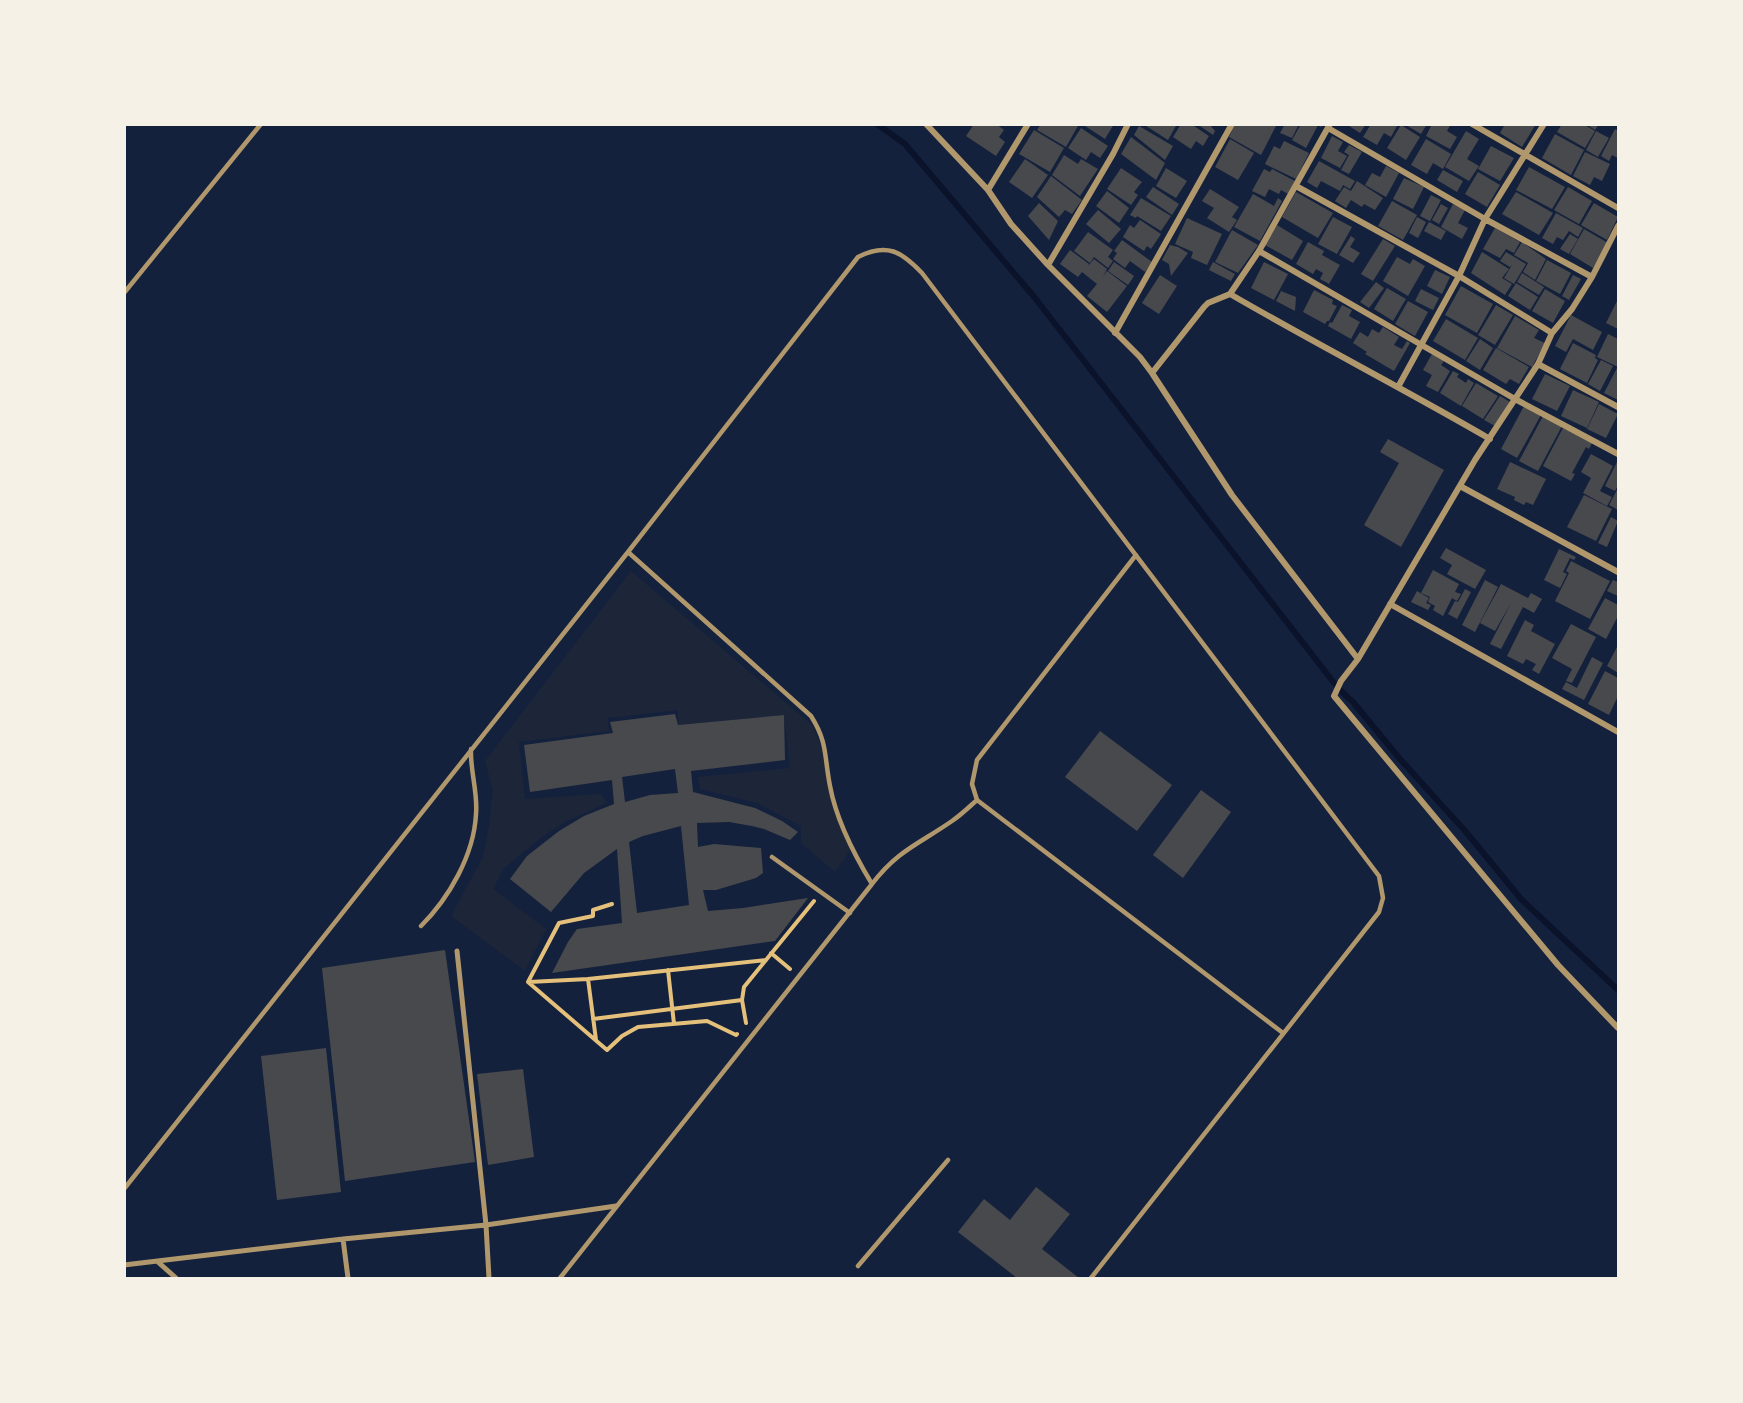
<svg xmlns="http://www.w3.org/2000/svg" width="1743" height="1403" viewBox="0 0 1743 1403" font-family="Poppins,sans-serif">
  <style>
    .green { fill: #1d2539 }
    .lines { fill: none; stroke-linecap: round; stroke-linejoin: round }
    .stream { stroke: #0b132b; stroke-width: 6 }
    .building { fill: #48494c; fill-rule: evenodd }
    .path { stroke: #e5c07b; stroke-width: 4 }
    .service { stroke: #b1986c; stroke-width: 4.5 }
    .pedestrian { stroke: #b1986c; stroke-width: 5 }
    .minor { stroke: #b1986c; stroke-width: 6 }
  </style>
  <rect width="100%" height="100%" fill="#14213d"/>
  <path class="green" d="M 631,571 L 812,725 L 827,760 L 834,811 L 851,849 L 835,872 L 801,843 L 801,826 L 757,803 L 700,789 L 698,777 L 790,768 L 784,715 L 678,725 L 678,710 L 608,718 L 609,731 L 519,742 L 525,799 L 601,794 L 607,803 L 565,822 L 542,837 L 503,869 L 493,889 L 546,929 L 525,971 L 451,916 L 483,857 L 489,826 L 493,791 L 485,761 Z"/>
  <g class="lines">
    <path class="stream" d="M 877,124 L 905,144 L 1035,298 L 1338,688 L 1353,702 L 1400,759 L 1466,832 L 1521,899 L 1618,990"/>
  </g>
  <path class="building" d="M 974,124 L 996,124 L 1004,130 L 999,137 L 1005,142 L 996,156 L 966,136 Z
    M 1041,124 L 1079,124 L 1066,147 L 1037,130 Z
    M 1082,124 L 1114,124 L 1105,139 Z
    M 1143,124 L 1177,124 L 1168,140 Z
    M 1181,124 L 1191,124 L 1209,136 L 1203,146 L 1196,141 L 1191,149 L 1173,137 Z
    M 1197,124 L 1209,124 L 1215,131 L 1213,135 Z
    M 1235,124 L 1277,124 L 1261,155 L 1229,137 Z
    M 1285,124 L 1299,124 L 1292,138 L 1280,133 Z
    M 1301,124 L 1323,124 L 1321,127 L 1318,125 L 1306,148 L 1292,140 Z
    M 1346,124 L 1366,124 L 1360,133 Z
    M 1371,124 L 1398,124 L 1391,137 L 1384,133 L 1377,145 L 1363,137 Z
    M 1404,124 L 1427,124 L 1421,134 Z
    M 1432,124 L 1451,124 L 1447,131 L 1457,137 L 1450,149 L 1426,136 Z
    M 1505,124 L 1536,124 L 1522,147 L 1500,133 Z
    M 1562,124 L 1583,124 L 1595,131 L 1585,148 L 1557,132 Z
    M 1586,124 L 1599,124 L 1595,130 Z
    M 1401,125 L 1420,137 L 1406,160 L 1387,148 Z
    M 1139,126 L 1173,146 L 1165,160 L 1134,135 Z
    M 1081,128 L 1108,146 L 1100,158 L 1091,152 L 1086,160 L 1068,148 Z
    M 1615,129 L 1618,131 L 1618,158 L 1612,155 L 1609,161 L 1601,156 Z
    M 1034,130 L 1064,148 L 1050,172 L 1019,154 Z
    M 1466,131 L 1479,139 L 1467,159 L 1479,166 L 1469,181 L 1445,167 Z
    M 1596,131 L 1609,138 L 1598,157 L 1586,150 Z
    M 1555,134 L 1584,150 L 1571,175 L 1542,158 Z
    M 1332,136 L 1343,142 L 1338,151 L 1347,156 L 1340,168 L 1321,158 Z
    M 1131,137 L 1165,163 L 1156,180 L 1121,154 Z
    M 1230,139 L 1254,153 L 1238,180 L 1215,167 Z
    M 1426,139 L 1451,154 L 1443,169 L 1433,163 L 1427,174 L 1411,165 Z
    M 1284,141 L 1309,153 L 1296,179 L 1265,164 L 1274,146 L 1280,149 Z
    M 1349,145 L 1362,152 L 1349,174 L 1341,170 L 1349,155 L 1344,152 Z
    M 1491,146 L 1514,158 L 1500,181 L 1478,169 Z
    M 1585,152 L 1610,164 L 1602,181 L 1594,177 L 1590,185 L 1573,176 Z
    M 1064,155 L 1078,164 L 1081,159 L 1098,169 L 1080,196 L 1052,175 Z
    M 1025,159 L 1048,175 L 1032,198 L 1009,182 Z
    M 1319,161 L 1355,181 L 1350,189 L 1343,185 L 1340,191 L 1321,181 L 1317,188 L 1307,182 Z
    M 1386,166 L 1399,173 L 1386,197 L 1365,185 L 1372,173 L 1380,177 Z
    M 1529,167 L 1565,187 L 1552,209 L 1516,190 Z
    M 1121,168 L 1142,182 L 1134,192 L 1138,195 L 1131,205 L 1107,189 Z
    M 1166,168 L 1187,181 L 1176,198 L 1156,186 Z
    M 1264,169 L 1270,172 L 1272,169 L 1295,181 L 1288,194 L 1281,190 L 1279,194 L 1269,189 L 1265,197 L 1252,191 Z
    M 1443,170 L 1463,181 L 1457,192 L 1437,180 Z
    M 1478,172 L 1500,185 L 1487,207 L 1465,194 Z
    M 1051,176 L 1082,200 L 1072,214 L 1065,210 L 1059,217 L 1037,197 Z
    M 1404,178 L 1424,187 L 1413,209 L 1393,199 Z
    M 1357,181 L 1383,198 L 1375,210 L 1364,204 L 1362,207 L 1351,200 L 1346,208 L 1335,201 L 1344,187 L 1351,191 Z
    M 1153,187 L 1179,204 L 1172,215 L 1146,197 Z
    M 1568,187 L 1592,201 L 1579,224 L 1554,210 Z
    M 1210,189 L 1239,207 L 1232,217 L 1237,220 L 1229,232 L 1207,218 L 1214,208 L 1202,201 Z
    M 1107,191 L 1129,208 L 1119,223 L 1096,206 Z
    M 1296,192 L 1333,213 L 1318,238 L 1282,217 Z
    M 1516,192 L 1553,213 L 1539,235 L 1502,214 Z
    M 1253,194 L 1274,206 L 1278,198 L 1282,201 L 1260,241 L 1234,227 Z
    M 1431,195 L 1441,200 L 1430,221 L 1420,216 Z
    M 1141,198 L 1171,216 L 1161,231 L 1137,216 L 1136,218 L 1130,215 Z
    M 1392,201 L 1417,215 L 1403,240 L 1378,226 Z
    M 1039,203 L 1058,221 L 1049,240 L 1028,216 Z
    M 1594,203 L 1618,217 L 1607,240 L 1581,225 Z
    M 1441,204 L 1448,208 L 1439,224 L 1432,220 Z
    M 1453,204 L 1465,210 L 1458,223 L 1468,228 L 1462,239 L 1441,227 Z
    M 1098,210 L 1121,229 L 1109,243 L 1086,224 Z
    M 1556,213 L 1583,228 L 1578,237 L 1569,231 L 1563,240 L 1557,237 L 1553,244 L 1542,238 Z
    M 1333,217 L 1352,227 L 1337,254 L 1318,244 Z
    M 1417,217 L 1426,222 L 1418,238 L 1409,233 Z
    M 1187,218 L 1222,234 L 1207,265 L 1191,258 L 1193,252 L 1175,244 Z
    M 1140,220 L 1161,234 L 1151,249 L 1147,246 L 1144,251 L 1123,237 L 1130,225 L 1134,228 Z
    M 1429,222 L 1446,231 L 1441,240 L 1424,231 Z
    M 1277,225 L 1303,241 L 1292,260 L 1265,245 Z
    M 1495,228 L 1520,242 L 1514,253 L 1506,249 L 1500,258 L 1483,249 Z
    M 1584,229 L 1608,243 L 1593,268 L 1570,254 Z
    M 1232,230 L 1258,245 L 1238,273 L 1215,262 Z
    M 1088,232 L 1113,250 L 1108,257 L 1113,261 L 1108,268 L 1094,257 L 1090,263 L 1074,251 Z
    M 1570,234 L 1578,239 L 1569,254 L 1560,249 Z
    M 1351,236 L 1355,239 L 1350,247 L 1360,253 L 1353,263 L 1339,255 Z
    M 1383,239 L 1395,246 L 1373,281 L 1361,274 Z
    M 1122,240 L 1152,262 L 1145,272 L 1130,261 L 1125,268 L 1113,259 L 1117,253 L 1114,251 Z
    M 1308,242 L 1324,251 L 1322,255 L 1340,265 L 1329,284 L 1320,279 L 1323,273 L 1316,269 L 1313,274 L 1296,264 Z
    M 1522,242 L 1546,259 L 1535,280 L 1523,272 L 1528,263 L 1514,255 Z
    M 1170,245 L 1178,247 L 1188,253 L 1171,276 L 1169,264 L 1162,260 Z
    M 1070,250 L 1089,264 L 1087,267 L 1094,259 L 1107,269 L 1103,277 L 1107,271 L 1127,286 L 1107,312 L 1087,296 L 1097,284 L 1082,272 L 1078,277 L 1060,264 Z
    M 1482,252 L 1509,269 L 1502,278 L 1512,284 L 1505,295 L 1471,273 Z
    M 1506,252 L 1526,264 L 1514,284 L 1504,278 L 1512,265 L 1510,267 L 1500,261 Z
    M 1397,257 L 1410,264 L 1413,259 L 1425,266 L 1408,296 L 1383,281 Z
    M 1547,260 L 1571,273 L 1560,294 L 1536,281 Z
    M 1114,262 L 1134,276 L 1128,285 L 1108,271 Z
    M 1213,262 L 1235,274 L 1231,281 L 1209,270 Z
    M 1264,262 L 1288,274 L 1274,300 L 1251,288 Z
    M 1435,270 L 1450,277 L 1442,294 L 1427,286 Z
    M 1522,273 L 1544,287 L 1539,295 L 1517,282 Z
    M 1160,275 L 1177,286 L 1159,314 L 1142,303 Z
    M 1573,275 L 1581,279 L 1569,300 L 1562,296 Z
    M 1376,282 L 1384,288 L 1369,308 L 1360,302 Z
    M 1516,283 L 1538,297 L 1530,310 L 1508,296 Z
    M 1461,286 L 1493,304 L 1477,333 L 1445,315 Z
    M 1387,288 L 1406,299 L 1393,321 L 1374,309 Z
    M 1421,289 L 1439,298 L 1433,310 L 1415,301 Z
    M 1545,289 L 1565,301 L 1553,323 L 1532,311 Z
    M 1314,290 L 1333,300 L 1332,304 L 1337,306 L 1329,321 L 1327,321 L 1325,324 L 1303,312 Z
    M 1281,291 L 1296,297 L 1295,311 L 1276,301 Z
    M 1618,299 L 1618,329 L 1606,323 Z
    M 1408,301 L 1428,312 L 1415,336 L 1395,324 Z
    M 1342,305 L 1352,310 L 1349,316 L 1360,322 L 1351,339 L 1328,326 L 1330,322 L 1332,323 Z
    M 1496,305 L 1513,315 L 1495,345 L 1478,335 Z
    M 1571,315 L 1602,332 L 1593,350 L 1573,339 L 1566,352 L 1555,346 Z
    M 1515,316 L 1539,330 L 1534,338 L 1545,343 L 1532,367 L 1497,348 Z
    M 1446,319 L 1478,338 L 1465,360 L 1433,341 Z
    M 1383,327 L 1399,337 L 1394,345 L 1402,349 L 1407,341 L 1410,343 L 1394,371 L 1365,354 L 1367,352 L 1353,343 L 1360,332 L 1368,337 L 1372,329 L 1379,333 Z
    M 1608,334 L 1618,339 L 1618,367 L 1597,357 Z
    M 1480,339 L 1493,348 L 1480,370 L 1466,361 Z
    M 1573,343 L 1596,355 L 1595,358 L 1598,360 L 1587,383 L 1560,369 Z
    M 1496,348 L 1529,367 L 1519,384 L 1510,379 L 1506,384 L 1483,370 Z
    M 1432,354 L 1444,361 L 1441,365 L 1450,371 L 1438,392 L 1426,386 L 1432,375 L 1423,370 Z
    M 1601,360 L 1613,366 L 1600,391 L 1588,384 Z
    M 1617,368 L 1618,369 L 1618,400 L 1604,393 Z
    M 1453,371 L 1459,374 L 1457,377 L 1466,383 L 1468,379 L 1474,383 L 1461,406 L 1440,393 Z
    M 1545,374 L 1570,386 L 1557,411 L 1532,399 Z
    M 1476,383 L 1498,396 L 1483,419 L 1462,406 Z
    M 1573,390 L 1599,402 L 1587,428 L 1561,416 Z
    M 1500,396 L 1510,402 L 1495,426 L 1484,420 Z
    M 1599,404 L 1618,414 L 1606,438 L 1587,429 Z
    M 1524,406 L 1541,415 L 1517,458 L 1501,449 Z
    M 1543,416 L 1562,426 L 1538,471 L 1519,461 Z
    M 1563,428 L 1592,443 L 1589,449 L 1586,447 L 1572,473 L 1575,474 L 1571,481 L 1543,466 Z
    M 1388,439 L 1444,470 L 1401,547 L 1364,525 L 1399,463 L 1380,452 Z
    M 1591,454 L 1613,466 L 1600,491 L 1612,497 L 1607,506 L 1583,493 L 1591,478 L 1581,472 Z
    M 1618,460 L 1618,485 L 1615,491 L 1605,486 Z
    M 1510,462 L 1546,479 L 1533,505 L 1526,502 L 1524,505 L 1514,500 L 1515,497 L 1497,489 Z
    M 1618,488 L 1618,510 L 1609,505 Z
    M 1584,495 L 1612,509 L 1596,541 L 1567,527 Z
    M 1611,517 L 1618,521 L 1607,547 L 1598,543 Z
    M 1446,548 L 1486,570 L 1475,589 L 1447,574 L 1452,565 L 1440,558 Z
    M 1559,549 L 1576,557 L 1574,560 L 1570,558 L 1563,572 L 1567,574 L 1560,588 L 1544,580 Z
    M 1571,561 L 1610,581 L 1590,619 L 1555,601 L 1569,573 L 1566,571 Z
    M 1433,570 L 1459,584 L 1455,592 L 1461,594 L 1457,601 L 1452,598 L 1443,616 L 1433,610 L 1435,606 L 1428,602 L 1430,597 L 1421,593 Z
    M 1485,580 L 1498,587 L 1475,632 L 1462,625 Z
    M 1613,580 L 1618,582 L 1618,596 L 1607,591 Z
    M 1501,584 L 1528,598 L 1531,593 L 1542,599 L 1534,613 L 1523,607 L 1501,649 L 1490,644 L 1511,603 L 1495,631 L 1480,623 Z
    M 1465,589 L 1471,592 L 1457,619 L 1448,614 L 1455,601 L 1458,602 Z
    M 1417,591 L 1429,598 L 1426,603 L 1431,605 L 1428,610 L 1411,602 Z
    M 1605,598 L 1618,605 L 1618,616 L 1606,639 L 1588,629 Z
    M 1525,620 L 1534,625 L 1531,631 L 1555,644 L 1539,674 L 1532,670 L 1536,664 L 1526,659 L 1523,664 L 1507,656 Z
    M 1571,624 L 1596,637 L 1572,683 L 1566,681 L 1572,669 L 1552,658 Z
    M 1617,647 L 1618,648 L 1618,673 L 1607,666 Z
    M 1592,657 L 1603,663 L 1584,700 L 1562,689 L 1566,682 L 1577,688 Z
    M 1605,671 L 1618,678 L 1618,696 L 1609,715 L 1588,704 Z
    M 675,714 L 678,725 L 784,715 L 785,760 L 691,771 L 693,792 L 755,808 L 782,821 L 798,832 L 790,840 L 764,829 L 752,826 L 729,822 L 697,823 L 698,847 L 714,844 L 761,848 L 763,873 L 756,878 L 716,890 L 703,890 L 708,911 L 743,908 L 808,898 L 775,941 L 552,973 L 568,942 L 577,929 L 622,923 L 617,849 L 584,873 L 551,912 L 510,879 L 527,856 L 559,831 L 584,816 L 614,804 L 612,780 L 530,792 L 524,745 L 613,733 L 610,722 ZM 675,769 L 678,793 L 650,795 L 625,802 L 622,777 ZM 681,826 L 689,905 L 637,913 L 629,842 L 643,836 Z
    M 1100,731 L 1172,785 L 1137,831 L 1065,777 Z
    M 1201,790 L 1231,812 L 1183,878 L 1153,855 Z
    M 445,950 L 475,1162 L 345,1181 L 322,968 Z
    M 326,1048 L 341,1192 L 277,1200 L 261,1056 Z
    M 523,1069 L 534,1157 L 488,1165 L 477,1074 Z
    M 1036,1187 L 1070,1214 L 1042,1249 L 1079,1278 L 1017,1278 L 958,1232 L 984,1199 L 1010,1220 Z"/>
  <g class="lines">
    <path class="path" d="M 612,904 L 593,910 L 593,916 L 559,923 L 528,982 L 607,1050 L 622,1036 L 638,1027 L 707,1021 L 736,1035 L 737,1034
      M 771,953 L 790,969
      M 668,970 L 674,1024
      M 529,982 L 588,979
      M 593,1019 L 742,1000
      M 746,1023 L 742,1000 L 744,987 L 814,901
      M 596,1040 L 588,979 L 766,960"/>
    <path class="service" d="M 124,293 L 261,124
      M 977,800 L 1283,1033
      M 772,857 L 850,913
      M 872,884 C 898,850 919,844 952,821 C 961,815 969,807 977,800 L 972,784 L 977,760 L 1136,555
      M 421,926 C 449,898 474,855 476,814 C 478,792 470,771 471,749
      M 124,1189 L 628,552 L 858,257 C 887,242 902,252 922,273 L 1379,876 L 1383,898 L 1379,912 L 1091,1278
      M 858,1266 L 948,1160
      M 560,1278 L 872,884 C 855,856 836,819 830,786 C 824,756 828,743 811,716 L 628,552"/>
    <path class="pedestrian" d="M 457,951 L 486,1225 L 489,1278
      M 343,1239 L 348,1278
      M 158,1262 L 176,1278
      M 124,1265 L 343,1239 L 486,1225 L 616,1206"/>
    <path class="minor" d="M 926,124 L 988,190 L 1011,224 L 1048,265 L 1140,357 L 1152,373 L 1232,495 L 1358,659 L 1341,681 L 1334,696 L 1558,965 L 1618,1028
      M 1472,124 L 1618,208
      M 1328,128 L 1485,219 L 1592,277
      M 1296,186 L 1459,276 L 1552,333
      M 988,190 L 1028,124
      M 1259,251 L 1515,399 L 1618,454
      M 1048,265 L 1113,154 L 1128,124
      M 1230,294 C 1316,344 1404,389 1490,439
      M 1115,333 L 1232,124
      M 1538,364 L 1618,407
      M 1152,373 L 1204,307 L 1208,303 L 1230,294 L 1259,251 L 1330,124
      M 1398,387 L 1459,276 L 1485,219 L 1544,124
      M 1460,486 L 1618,572
      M 1390,604 L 1618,732
      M 1358,659 L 1475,460 L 1538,364 L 1552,333 L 1572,309 L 1592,277 L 1618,226"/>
  </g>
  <rect width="1743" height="1403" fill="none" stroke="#f6f1e7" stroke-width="252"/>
</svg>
